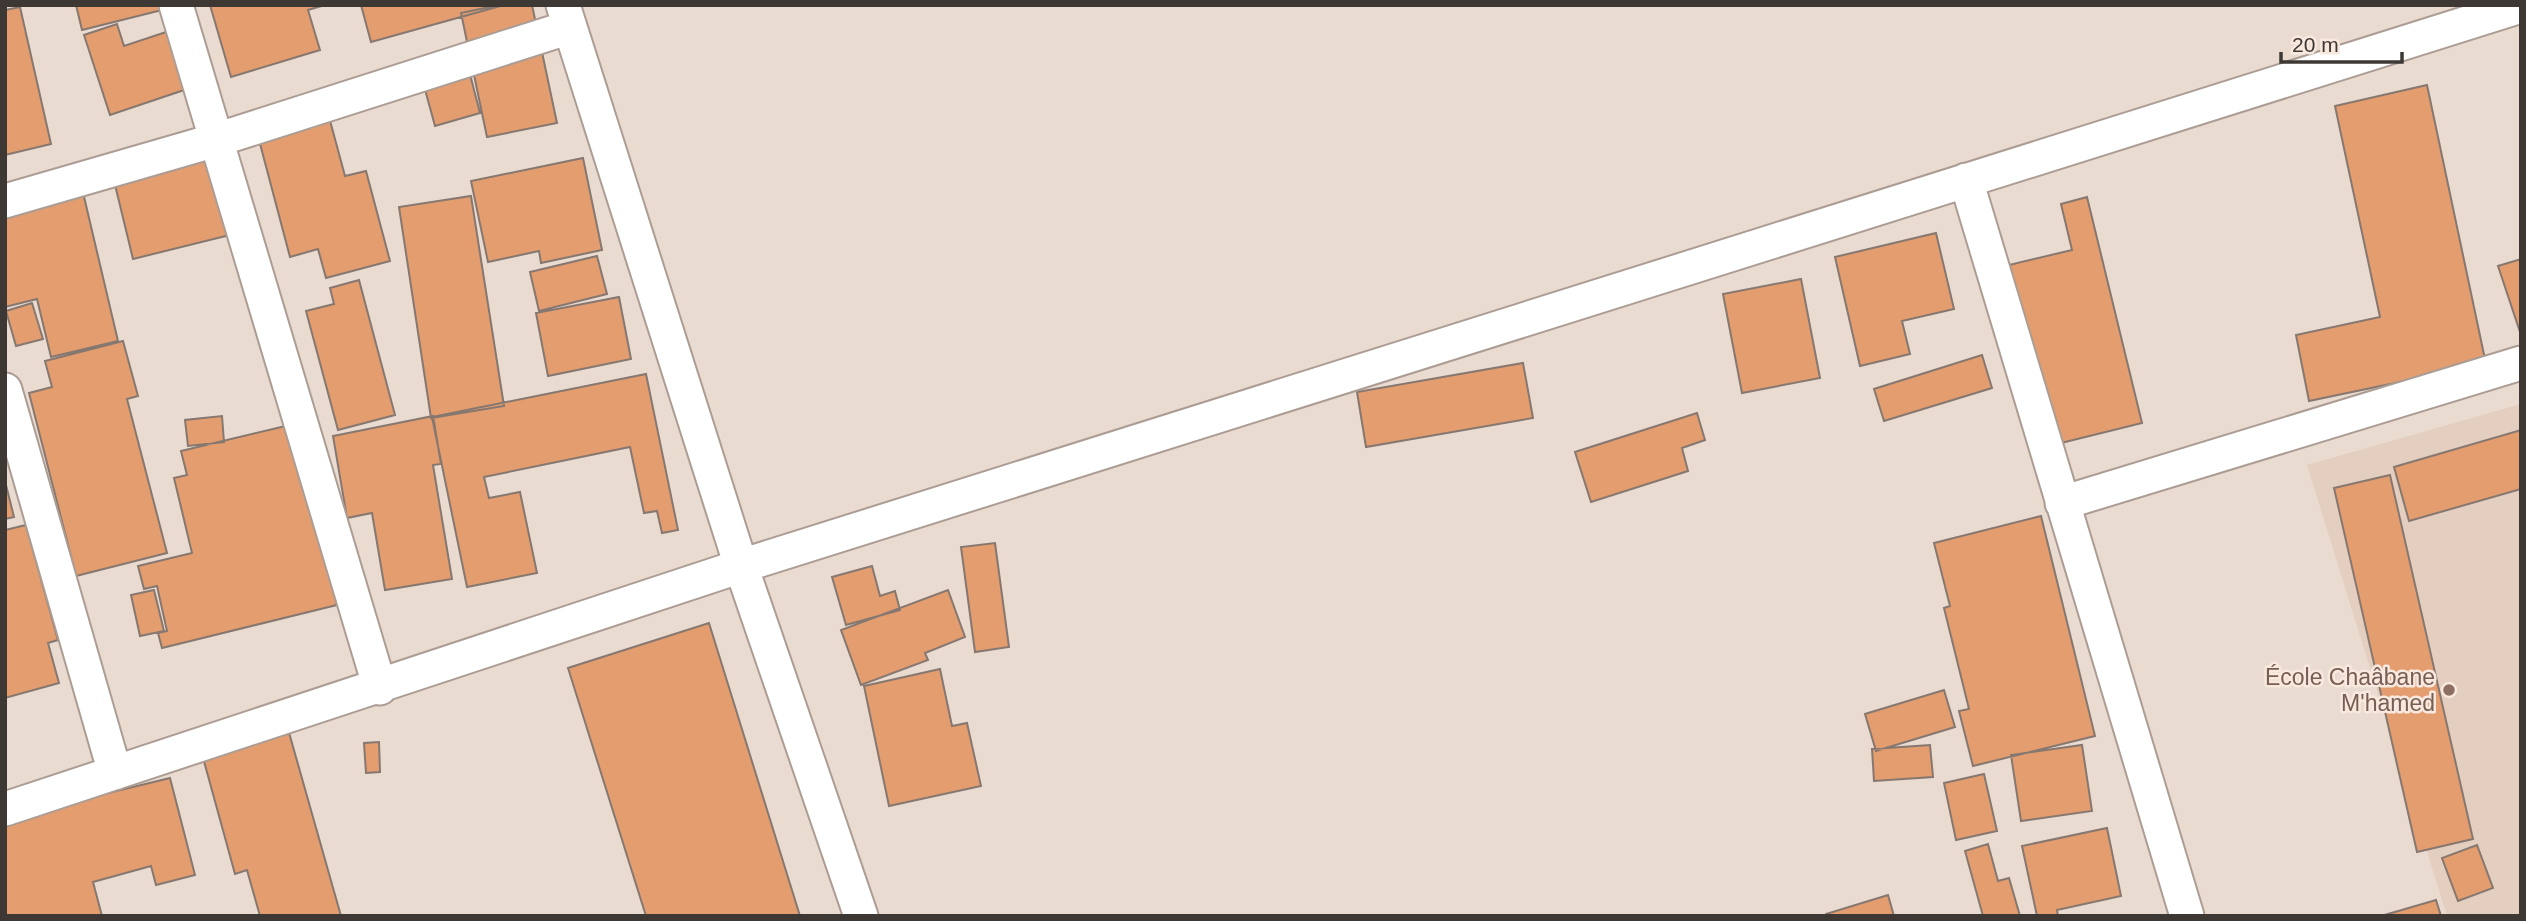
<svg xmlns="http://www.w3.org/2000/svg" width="2526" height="921" viewBox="0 0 2526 921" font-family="Arial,sans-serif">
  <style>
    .built { fill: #e4cebf }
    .building { fill: #e49d6e; stroke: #867870; stroke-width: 2 }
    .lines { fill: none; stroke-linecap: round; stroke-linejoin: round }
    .street-casing { stroke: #ac9d94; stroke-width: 37 }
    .street { stroke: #fff; stroke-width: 33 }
    .education-dot { fill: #8d6e63; stroke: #f8e8de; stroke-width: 2.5 }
    .labels { text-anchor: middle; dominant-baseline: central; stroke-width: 5; stroke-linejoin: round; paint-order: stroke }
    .education-label { font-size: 23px; fill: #785e54; stroke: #f8e8de; text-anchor: end }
  </style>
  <rect width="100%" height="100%" fill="#eadbd1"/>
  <path class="built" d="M 2521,404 L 2521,916 L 2447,916 L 2307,465 Z"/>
  <path class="building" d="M 76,5 L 161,5 L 162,10 L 82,30 Z
    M 210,5 L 325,5 L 308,10 L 320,50 L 231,77 Z
    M 361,5 L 504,5 L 371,42 Z
    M 499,5 L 532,5 L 557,123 L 487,137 L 461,13 Z
    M 20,7 L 51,144 L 5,155 L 5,10 Z
    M 117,24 L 124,46 L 172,30 L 190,88 L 110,115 L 84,35 Z
    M 464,51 L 480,113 L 435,126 L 418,64 Z
    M 2427,85 L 2486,364 L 2309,401 L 2296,335 L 2380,317 L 2335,106 Z
    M 325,102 L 345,176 L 366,171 L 390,261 L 326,278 L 318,249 L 290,257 L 254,121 Z
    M 215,138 L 238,233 L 133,259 L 109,160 Z
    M 583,158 L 602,250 L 541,263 L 539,251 L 488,262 L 471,181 Z
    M 77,167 L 118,341 L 51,357 L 37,299 L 5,307 L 5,184 Z
    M 471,196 L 504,406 L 431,418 L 399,207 Z
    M 2087,197 L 2142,423 L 2053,445 L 2009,265 L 2072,250 L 2061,204 Z
    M 1936,233 L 1954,309 L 1902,321 L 1910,354 L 1860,366 L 1835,257 Z
    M 597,256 L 607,294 L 539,311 L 530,272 Z
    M 2521,259 L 2521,335 L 2498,266 Z
    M 1801,279 L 1820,378 L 1742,393 L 1723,294 Z
    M 359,280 L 395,415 L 338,430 L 306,311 L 334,304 L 330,288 Z
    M 619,297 L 631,359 L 548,376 L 536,313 Z
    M 32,303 L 43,339 L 16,346 L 6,311 Z
    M 123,341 L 138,396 L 127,399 L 167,553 L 76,576 L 29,393 L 52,387 L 45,361 Z
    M 1982,355 L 1992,388 L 1884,421 L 1874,389 Z
    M 1523,363 L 1533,418 L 1366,447 L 1357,392 Z
    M 646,374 L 678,530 L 662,533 L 657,511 L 644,513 L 630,447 L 484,477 L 489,498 L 520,492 L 537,573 L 467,587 L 432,417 Z
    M 1697,413 L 1705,440 L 1682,448 L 1688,471 L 1591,502 L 1575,452 Z
    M 222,416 L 224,442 L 188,446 L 185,420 Z
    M 433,416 L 441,464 L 433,465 L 452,579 L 385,590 L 372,513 L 347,518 L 333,436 Z
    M 294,424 L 337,605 L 162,648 L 158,633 L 167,631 L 157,586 L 144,589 L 138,566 L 192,553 L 174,478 L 187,475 L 181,451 Z
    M 2521,430 L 2521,489 L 2409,521 L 2394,467 Z
    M 2390,475 L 2473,839 L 2417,852 L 2334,488 Z
    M 5,481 L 14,517 L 5,519 Z
    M 2041,516 L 2095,736 L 1973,766 L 1959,711 L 1969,709 L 1944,608 L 1950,606 L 1934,543 Z
    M 26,525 L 58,640 L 48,643 L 59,683 L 5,698 L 5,530 Z
    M 995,543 L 1009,647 L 975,652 L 961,547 Z
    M 872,566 L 880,596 L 895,591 L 900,610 L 846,625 L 832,577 Z
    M 154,590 L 164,631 L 140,636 L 131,595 Z
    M 948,590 L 965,637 L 925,653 L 928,660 L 861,685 L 841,630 Z
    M 709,623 L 800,916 L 646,916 L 568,668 Z
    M 940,669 L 952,726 L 967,723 L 981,786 L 889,806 L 864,686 Z
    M 1944,690 L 1955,727 L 1876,751 L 1865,714 Z
    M 288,729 L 341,916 L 260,916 L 247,870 L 235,874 L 202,754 Z
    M 379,742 L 380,772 L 366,773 L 364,743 Z
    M 1930,745 L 1933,777 L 1874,781 L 1872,749 Z
    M 2082,745 L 2092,811 L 2021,821 L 2011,755 Z
    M 1984,774 L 1997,831 L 1956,840 L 1944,783 Z
    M 170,778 L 195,875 L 156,885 L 151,866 L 93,882 L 102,916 L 5,916 L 5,818 Z
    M 2107,828 L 2121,896 L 2057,910 L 2058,916 L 2037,916 L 2022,846 Z
    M 1988,844 L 1998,881 L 2009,878 L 2020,916 L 1983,916 L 1965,851 Z
    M 2477,845 L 2493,888 L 2458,901 L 2442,858 Z
    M 1888,895 L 1894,916 L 1826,916 L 1826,914 Z
    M 2436,900 L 2441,916 L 2381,916 Z"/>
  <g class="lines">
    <g class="street-casing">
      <path id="street" d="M 176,5 L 380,688
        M 563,5 L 741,566 L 861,916
        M 1966,180 L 2187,916
        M 5,201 L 216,140 L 570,27
        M 5,390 L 115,773
        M 2062,503 L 2521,363
        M 5,809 L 741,566 L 2521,6"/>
    </g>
    <use href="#street" class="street"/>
  </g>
  <circle class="education-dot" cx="2449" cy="690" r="7"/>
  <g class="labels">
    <g class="education-label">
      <text x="2435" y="677">École Chaâbane<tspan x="2435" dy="26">M'hamed</tspan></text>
    </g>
  </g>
  <rect width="2526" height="921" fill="none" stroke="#3e3834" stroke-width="14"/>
  <path d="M2281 52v10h121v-10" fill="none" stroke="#3e3834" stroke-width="3.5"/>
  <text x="2292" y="52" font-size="21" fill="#3e3834" stroke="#f8e8de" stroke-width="5" paint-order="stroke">20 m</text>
</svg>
